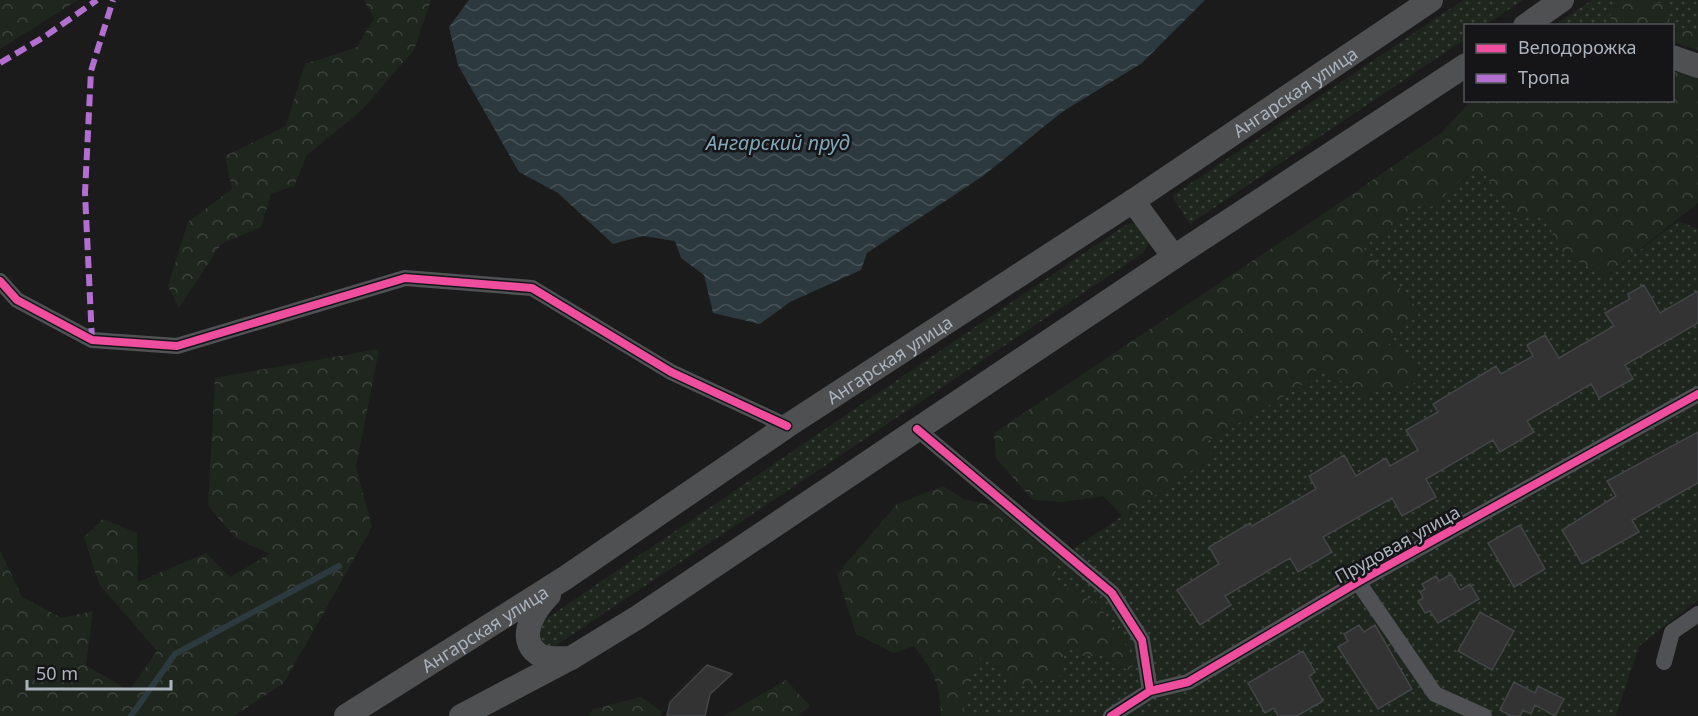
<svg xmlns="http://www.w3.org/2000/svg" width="1698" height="716" viewBox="0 0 1698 716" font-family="'Noto Sans',sans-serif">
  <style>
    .grass { fill: url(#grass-dots) }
    .forest { fill: url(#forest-crowns) }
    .water { fill: url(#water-waves) }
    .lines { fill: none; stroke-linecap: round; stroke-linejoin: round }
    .stream { stroke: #2c393e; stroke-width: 6 }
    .building { fill: #333; stroke: #434547; stroke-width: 1.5 }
    .street { stroke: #4f5154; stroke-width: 16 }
    .secondary { stroke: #4e5052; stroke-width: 24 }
    .quiet { stroke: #b36fd0; stroke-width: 6; stroke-dasharray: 12 6; stroke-linecap: butt }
    .cycleway-casing { stroke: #151517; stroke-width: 11 }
    .cycleway { stroke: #ef4d9e; stroke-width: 8 }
    .labels { text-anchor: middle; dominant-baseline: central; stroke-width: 5; stroke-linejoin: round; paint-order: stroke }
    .street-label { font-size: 18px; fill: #abb3bd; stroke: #151517 }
    .water-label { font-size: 20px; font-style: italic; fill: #81a7b9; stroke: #151517 }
  </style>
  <defs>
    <pattern id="grass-dots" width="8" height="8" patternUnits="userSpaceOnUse" patternTransform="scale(1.5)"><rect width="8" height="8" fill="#1e261e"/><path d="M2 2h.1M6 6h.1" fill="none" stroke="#3c433d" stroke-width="1.8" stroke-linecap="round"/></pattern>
    <pattern id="forest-crowns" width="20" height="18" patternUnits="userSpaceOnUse" patternTransform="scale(1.5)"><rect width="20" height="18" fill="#1e261e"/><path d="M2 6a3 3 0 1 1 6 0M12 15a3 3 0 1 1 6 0" fill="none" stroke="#3c433d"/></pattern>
    <pattern id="water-waves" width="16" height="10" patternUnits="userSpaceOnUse" patternTransform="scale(1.5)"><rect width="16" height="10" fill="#2c393e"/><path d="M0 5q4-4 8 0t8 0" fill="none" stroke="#485358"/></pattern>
  </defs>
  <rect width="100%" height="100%" fill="#1b1b1b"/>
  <path class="grass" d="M 1463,0 L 1523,0 L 1485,25 L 1466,26 L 1465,39 L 1190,224 L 1172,196 Z
    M 1592,0 L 1698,0 L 1698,50 L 1673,42 L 1672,26 L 1553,26 Z
    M 1483,171 L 1514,218 L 1546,217 L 1560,252 L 1606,276 L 1678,221 L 1698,229 L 1698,600 L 1639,646 L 1616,716 L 962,716 L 978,656 L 1009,673 L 1007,690 L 1065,646 L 1083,656 L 1102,656 L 1128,670 L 1099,605 L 1054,581 L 1058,559 L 1211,457 L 1206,442 L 1300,387 L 1321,367 L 1362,395 L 1388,344 L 1421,311 L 1362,247 L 1419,206 L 1432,208 L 1463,176 Z
    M 1132,223 L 1140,224 L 1150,241 L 1143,253 L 555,646 L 541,646 L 537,627 L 540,623 L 1124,226 Z"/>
  <path class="forest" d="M 0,0 L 78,0 L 0,49 Z
    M 364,0 L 431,0 L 414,50 L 361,111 L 307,155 L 294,186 L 271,194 L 261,227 L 221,244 L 179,308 L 168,286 L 188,222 L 232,189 L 225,156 L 286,126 L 305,64 L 357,47 L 374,18 Z
    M 1617,0 L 1645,0 L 1666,4 L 1670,21 L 1684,29 L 1698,30 L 1698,50 L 1673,42 L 1672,26 L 1611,25 L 1610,11 Z
    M 1673,71 L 1698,77 L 1698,203 L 1606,276 L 1560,252 L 1546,217 L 1514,218 L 1483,171 L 1463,177 L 1432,208 L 1419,206 L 1363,247 L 1421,312 L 1388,344 L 1418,364 L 1415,384 L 1362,395 L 1320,367 L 1300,387 L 1206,442 L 1212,457 L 1123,517 L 1103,496 L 1063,502 L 1033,500 L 996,458 L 994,433 L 1329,210 L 1441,133 L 1471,101 L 1672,100 Z
    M 379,349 L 356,467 L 372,527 L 284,683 L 234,716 L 0,716 L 0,550 L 22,597 L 62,618 L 93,611 L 86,665 L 129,691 L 157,651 L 99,584 L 84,537 L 103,519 L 137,533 L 138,582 L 206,553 L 230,577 L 270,554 L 236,538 L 208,506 L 215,378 Z
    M 943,486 L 965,500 L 993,505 L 1058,559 L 1054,581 L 1099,605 L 1137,662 L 1128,670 L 1102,656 L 1083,656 L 1065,647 L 1062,675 L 1007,691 L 1009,673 L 978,656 L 962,716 L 941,716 C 940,683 934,672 914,646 L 894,653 L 856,634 L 837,574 L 897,504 Z
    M 786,680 L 810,706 L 798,716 L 724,716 Z
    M 641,697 L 662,712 L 660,716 L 588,716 L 593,709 Z"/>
  <path class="water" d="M 469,0 L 1205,0 L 1142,63 L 1062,112 L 983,176 L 867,253 L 861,270 L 790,302 L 760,324 L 713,313 L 704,275 L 681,258 L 675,241 L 643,236 L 613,244 L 558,193 L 519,172 L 458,65 L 449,27 Z"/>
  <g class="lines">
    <path class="stream" d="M 131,716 L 175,654 L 339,566"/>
  </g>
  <path class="building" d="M 1644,285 L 1660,313 L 1698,291 L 1698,323 L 1625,365 L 1633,379 L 1599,398 L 1591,384 L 1527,421 L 1534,432 L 1500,452 L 1493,440 L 1426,479 L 1436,497 L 1402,516 L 1392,498 L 1323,537 L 1332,552 L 1298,572 L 1290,558 L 1225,596 L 1231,605 L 1200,625 L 1177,590 L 1219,564 L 1209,547 L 1250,523 L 1252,526 L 1316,489 L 1309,476 L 1344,455 L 1356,476 L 1386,458 L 1390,466 L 1418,450 L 1406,430 L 1438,412 L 1433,404 L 1496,366 L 1501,374 L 1533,356 L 1527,345 L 1545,335 L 1559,358 L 1614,326 L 1605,313 L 1630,299 L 1628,294 Z
    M 1698,432 L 1698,483 L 1632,520 L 1639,532 L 1582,564 L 1562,530 L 1616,496 L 1607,481 Z
    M 1520,525 L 1545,569 L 1514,587 L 1488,543 Z
    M 1451,574 L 1460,590 L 1470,584 L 1479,599 L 1438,623 L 1430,611 L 1425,613 L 1418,601 L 1423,598 L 1420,592 L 1425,589 L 1422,584 L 1436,576 L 1439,581 Z
    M 1480,612 L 1514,631 L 1492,670 L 1458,651 Z
    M 1359,625 L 1364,632 L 1375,625 L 1412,689 L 1378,709 L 1338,647 L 1348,641 L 1344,634 Z
    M 1303,651 L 1315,672 L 1309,676 L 1323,701 L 1297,716 L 1278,716 L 1274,708 L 1265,713 L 1248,683 Z
    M 707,665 L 732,674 L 710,694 L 705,716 L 667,716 L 670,702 Z
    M 1514,682 L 1535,693 L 1538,686 L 1564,699 L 1555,716 L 1535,705 L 1531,714 L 1523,710 L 1520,716 L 1511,716 L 1500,710 Z"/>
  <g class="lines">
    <path class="street" d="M 0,281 L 17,300 L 92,340 L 177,346 L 405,278 L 532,288 L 671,372 L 787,426
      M 917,429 L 1112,593 L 1142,640 L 1150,691
      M 1358,582 L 1435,694 L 1484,716
      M 1664,662 L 1672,632 L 1698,614
      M 1111,716 L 1150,691 L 1188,682 L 1358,582 L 1698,394"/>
    <g class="secondary">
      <path d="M 1525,26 L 1562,0"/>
      <path d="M 1672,57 L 1698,66"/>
      <path d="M 1133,201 L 1174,257"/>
      <path d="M 549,595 C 536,608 515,638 538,654 C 547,660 561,658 571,658"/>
      <path id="s1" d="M 346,716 L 565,578 L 787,426 L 1133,201 L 1431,0"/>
      <path d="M 461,716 L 571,658 L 638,617 L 1174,257 L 1466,65"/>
    </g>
    <path class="quiet" d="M 0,63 L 44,37 L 97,0
      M 92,340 L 85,193 L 91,71 L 113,0"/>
    <g class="cycleway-casing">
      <path id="cycleway" d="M 0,281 L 17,300 L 92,340 L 177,346 L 405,278 L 532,288 L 671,372 L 787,426
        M 917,429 L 1112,593 L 1142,640 L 1150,691
        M 1111,716 L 1150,691 L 1188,682 L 1358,582 L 1698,394"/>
    </g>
    <use href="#cycleway" class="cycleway"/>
  </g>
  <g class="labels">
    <g class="street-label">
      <text stroke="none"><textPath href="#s1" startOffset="1136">Ангарская улица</textPath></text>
      <text stroke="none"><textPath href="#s1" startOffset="650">Ангарская улица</textPath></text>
      <text transform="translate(1397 544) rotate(-29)">Прудовая улица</text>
      <text stroke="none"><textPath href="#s1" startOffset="164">Ангарская улица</textPath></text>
    </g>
    <g class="water-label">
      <text x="778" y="142">Ангарский пруд</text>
    </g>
  </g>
  <rect x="1464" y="24" width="210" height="78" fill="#151517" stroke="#515459" stroke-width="1.5"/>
  <rect x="1476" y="44" width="30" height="9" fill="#ef4d9e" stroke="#515459" stroke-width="1.5"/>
  <text x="1518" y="54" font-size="18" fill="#abb3bd">Велодорожка</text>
  <rect x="1476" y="74" width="30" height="9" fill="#b36fd0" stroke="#515459" stroke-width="1.5"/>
  <text x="1518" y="84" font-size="18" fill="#abb3bd">Тропа</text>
  <path d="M27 680v9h144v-9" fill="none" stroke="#abb3bd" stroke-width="3"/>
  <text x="36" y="680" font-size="18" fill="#abb3bd" stroke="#151517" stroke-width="4.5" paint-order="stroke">50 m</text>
</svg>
